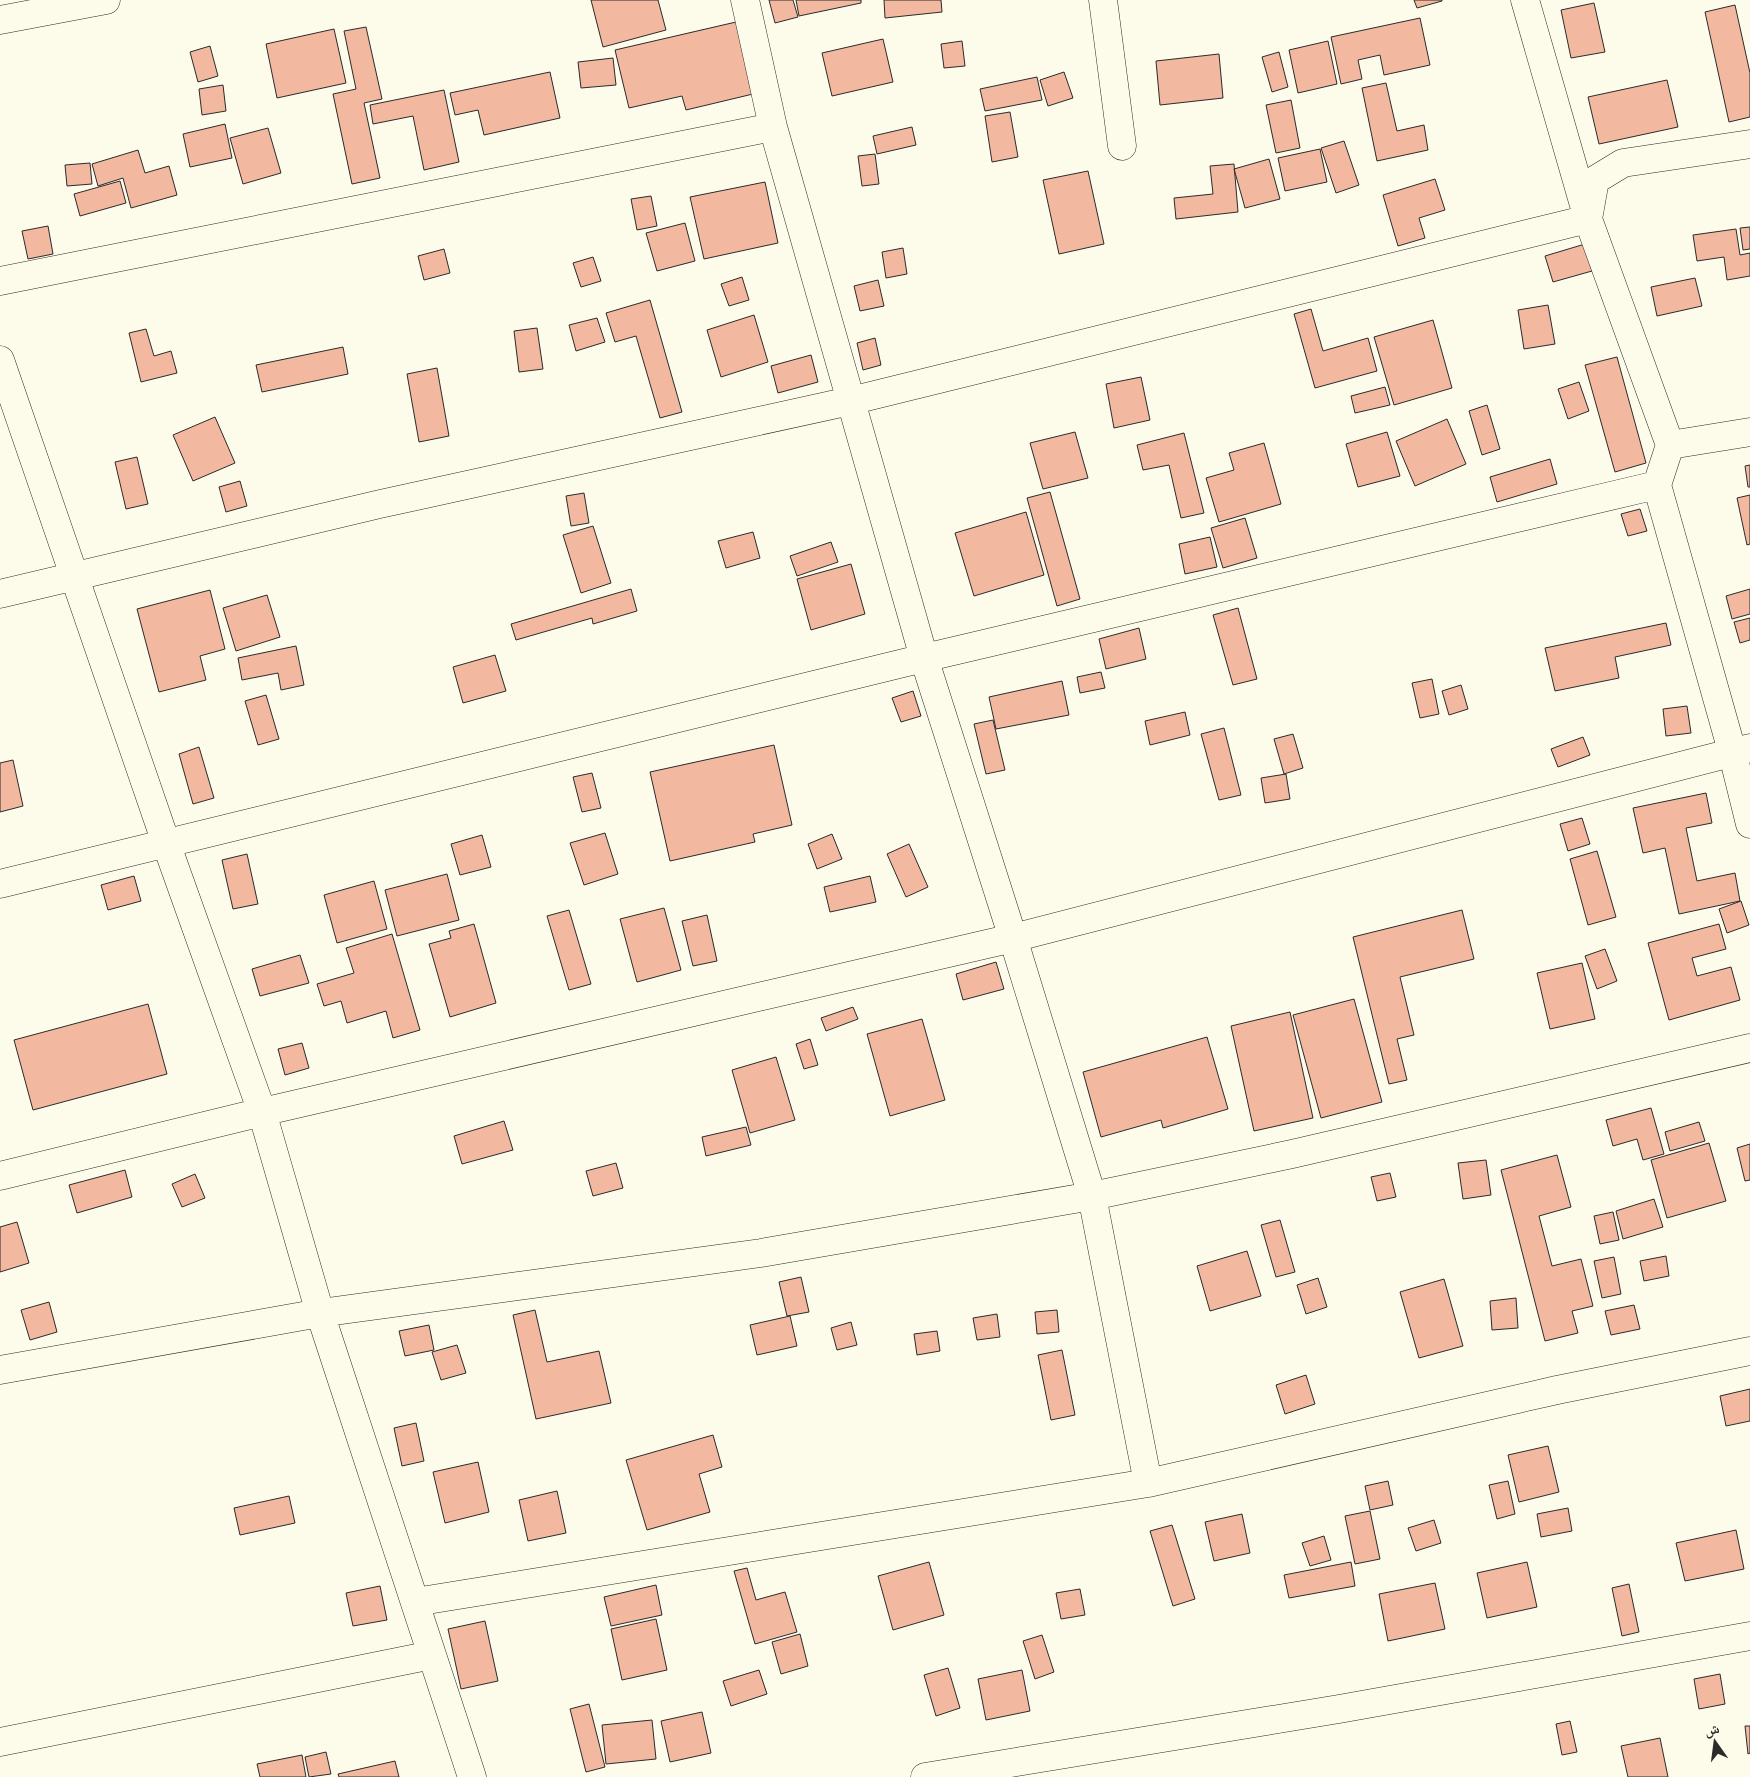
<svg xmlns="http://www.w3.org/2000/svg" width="1750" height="1777" viewBox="0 0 1750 1777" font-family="Inter,'Noto Naskh Arabic',sans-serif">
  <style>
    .building { fill: #f2b8a0; stroke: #2b2b2b }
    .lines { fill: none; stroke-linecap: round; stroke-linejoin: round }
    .minor-casing { stroke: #2b2b2b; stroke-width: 29 }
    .minor { stroke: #fdfbea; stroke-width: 28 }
  </style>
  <rect width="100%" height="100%" fill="#fdfbea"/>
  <path class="building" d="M 591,0 L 658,0 L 666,30 L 603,47 Z
    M 769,0 L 793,0 L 798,17 L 775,23 Z
    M 796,0 L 861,0 L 861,3 L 799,16 Z
    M 884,0 L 941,0 L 942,12 L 885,18 Z
    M 1414,0 L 1442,0 L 1442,1 L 1417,8 Z
    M 1594,3 L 1605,52 L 1571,58 L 1561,10 Z
    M 1735,5 L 1750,73 L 1750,117 L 1729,122 L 1705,12 Z
    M 1420,18 L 1430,65 L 1384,75 L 1380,55 L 1358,60 L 1362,79 L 1341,84 L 1331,37 Z
    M 736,22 L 753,94 L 686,110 L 682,96 L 629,108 L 615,50 Z
    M 366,27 L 382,99 L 364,103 L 380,178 L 352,184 L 333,94 L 356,89 L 344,31 Z
    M 334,29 L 346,83 L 277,98 L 266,44 Z
    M 883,39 L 893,82 L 832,96 L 822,53 Z
    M 962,41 L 965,66 L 944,68 L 941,44 Z
    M 1328,41 L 1337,84 L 1298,93 L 1289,50 Z
    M 210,46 L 218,76 L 198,82 L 190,52 Z
    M 1279,52 L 1288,87 L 1272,92 L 1262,57 Z
    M 1219,54 L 1223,98 L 1160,105 L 1156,61 Z
    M 613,58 L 616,85 L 581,88 L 578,62 Z
    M 550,72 L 560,118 L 484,135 L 478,110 L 455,115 L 450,93 Z
    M 1064,72 L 1073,98 L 1048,106 L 1040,80 Z
    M 1037,77 L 1042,100 L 985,111 L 980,89 Z
    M 1667,80 L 1678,127 L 1599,144 L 1588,97 Z
    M 1386,83 L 1397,131 L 1424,125 L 1428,150 L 1377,161 L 1362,88 Z
    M 223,85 L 226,111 L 202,115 L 199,89 Z
    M 444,90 L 459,162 L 424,170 L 413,116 L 373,124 L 370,105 Z
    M 1291,100 L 1300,148 L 1276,153 L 1266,105 Z
    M 1010,112 L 1018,157 L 992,162 L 985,116 Z
    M 225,124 L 232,158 L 190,167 L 183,134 Z
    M 912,127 L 916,145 L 877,154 L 873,136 Z
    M 268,128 L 281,173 L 243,184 L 230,138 Z
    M 1344,141 L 1359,185 L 1336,193 L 1321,148 Z
    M 1320,149 L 1327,182 L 1285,191 L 1278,158 Z
    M 138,150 L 145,173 L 169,166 L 177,195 L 131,208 L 123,178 L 98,186 L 92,164 Z
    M 875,154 L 879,184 L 862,186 L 858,156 Z
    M 1269,159 L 1280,199 L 1245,208 L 1234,169 Z
    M 90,163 L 92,184 L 67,186 L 65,165 Z
    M 1234,164 L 1238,212 L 1176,219 L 1174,198 L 1213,194 L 1210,166 Z
    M 1088,171 L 1104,244 L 1059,254 L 1043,180 Z
    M 1435,179 L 1445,210 L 1419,218 L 1425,238 L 1398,246 L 1383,195 Z
    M 120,181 L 126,203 L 80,216 L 74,194 Z
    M 765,182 L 778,243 L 704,259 L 690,197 Z
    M 651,196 L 657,226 L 637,230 L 631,199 Z
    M 685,223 L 695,261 L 657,271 L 646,233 Z
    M 48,226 L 53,254 L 28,259 L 22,231 Z
    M 1750,227 L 1750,249 L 1743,250 L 1740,228 Z
    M 1736,229 L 1740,255 L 1750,253 L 1750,276 L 1727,280 L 1724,257 L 1697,261 L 1693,235 Z
    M 1585,244 L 1592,271 L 1553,282 L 1545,256 Z
    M 903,248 L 907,274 L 886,278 L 882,252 Z
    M 444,249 L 450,273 L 424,280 L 418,256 Z
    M 593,257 L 601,281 L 581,287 L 573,263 Z
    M 742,277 L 749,300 L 729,306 L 721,284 Z
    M 1695,278 L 1702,306 L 1657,316 L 1651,287 Z
    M 878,280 L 884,306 L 860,311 L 854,286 Z
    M 650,300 L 682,412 L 660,418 L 636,336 L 615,342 L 606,313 Z
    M 1548,305 L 1555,344 L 1524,349 L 1518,310 Z
    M 1311,309 L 1323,351 L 1368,338 L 1377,371 L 1315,388 L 1294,314 Z
    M 754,315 L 768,362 L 721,377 L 707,330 Z
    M 597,318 L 605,342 L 576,351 L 569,325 Z
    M 1433,320 L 1452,388 L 1394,405 L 1374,337 Z
    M 537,328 L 543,369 L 519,372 L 514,331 Z
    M 146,329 L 154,356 L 171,351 L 177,373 L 141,382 L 129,333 Z
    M 875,338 L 881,365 L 863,370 L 857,343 Z
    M 343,347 L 348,374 L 262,392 L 256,365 Z
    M 811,355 L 818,382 L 778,393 L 771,366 Z
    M 1617,357 L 1646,463 L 1615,472 L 1585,365 Z
    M 437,368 L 449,436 L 419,442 L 407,374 Z
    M 1141,377 L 1150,420 L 1114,428 L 1106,384 Z
    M 1579,382 L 1589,411 L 1568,419 L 1558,389 Z
    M 1385,387 L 1390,405 L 1355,413 L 1351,396 Z
    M 1487,405 L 1500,449 L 1482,455 L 1469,411 Z
    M 215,417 L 235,463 L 193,481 L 173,435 Z
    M 1447,419 L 1466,464 L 1415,486 L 1396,441 Z
    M 1075,432 L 1088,478 L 1043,489 L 1030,443 Z
    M 1387,432 L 1400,476 L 1358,487 L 1346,444 Z
    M 1184,433 L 1204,513 L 1181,518 L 1169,465 L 1143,470 L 1137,445 Z
    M 1264,443 L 1281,504 L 1219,522 L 1206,478 L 1234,470 L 1229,453 Z
    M 137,457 L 148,504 L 126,509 L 115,462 Z
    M 1550,459 L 1557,484 L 1497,502 L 1490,477 Z
    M 1750,465 L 1750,487 L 1748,487 L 1745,466 Z
    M 240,481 L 247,506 L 226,512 L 219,487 Z
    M 1050,492 L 1080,599 L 1057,606 L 1027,498 Z
    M 584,493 L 589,523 L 571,526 L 566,496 Z
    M 1750,495 L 1750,544 L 1747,545 L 1737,498 Z
    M 1640,509 L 1647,531 L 1628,536 L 1621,514 Z
    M 1026,512 L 1044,575 L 974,596 L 955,533 Z
    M 1245,518 L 1257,558 L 1223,568 L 1211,528 Z
    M 593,526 L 611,583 L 581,593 L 563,535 Z
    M 753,532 L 760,558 L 726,568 L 718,541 Z
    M 1210,537 L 1217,567 L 1185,574 L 1179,544 Z
    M 831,542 L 838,562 L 797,576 L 790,556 Z
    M 851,564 L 865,614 L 811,630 L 797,579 Z
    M 631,589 L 637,611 L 593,624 L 592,618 L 516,640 L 511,624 Z
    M 1750,589 L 1750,614 L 1732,619 L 1726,596 Z
    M 210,590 L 225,649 L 200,656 L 206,680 L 159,692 L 137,609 Z
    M 267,595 L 280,637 L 236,651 L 223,608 Z
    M 1238,608 L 1257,679 L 1233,685 L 1213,615 Z
    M 1750,618 L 1750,640 L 1740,643 L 1734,622 Z
    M 1666,623 L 1671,645 L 1615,657 L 1619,678 L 1555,691 L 1545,648 Z
    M 1139,628 L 1146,659 L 1106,669 L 1099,639 Z
    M 296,646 L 304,685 L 281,690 L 278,673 L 242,680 L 238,658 Z
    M 495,655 L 506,691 L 463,703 L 453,667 Z
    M 1101,672 L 1105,688 L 1080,693 L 1077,677 Z
    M 1432,679 L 1439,714 L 1420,718 L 1412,683 Z
    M 1062,681 L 1069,715 L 996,729 L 989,697 Z
    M 1461,685 L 1468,709 L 1449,715 L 1442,691 Z
    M 913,691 L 921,716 L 901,722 L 892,698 Z
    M 266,695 L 279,739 L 258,745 L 245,701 Z
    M 1687,706 L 1691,733 L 1666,736 L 1663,709 Z
    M 1185,712 L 1190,735 L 1150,745 L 1145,721 Z
    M 993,720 L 1005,770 L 986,774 L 974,724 Z
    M 1224,728 L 1241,795 L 1219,800 L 1201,734 Z
    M 1293,734 L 1303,768 L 1284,774 L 1274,739 Z
    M 1583,737 L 1590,755 L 1558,767 L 1551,749 Z
    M 774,745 L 792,825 L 753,834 L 755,842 L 670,861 L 650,772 Z
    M 199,747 L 214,798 L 193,804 L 179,754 Z
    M 13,760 L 23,806 L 0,812 L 0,763 Z
    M 592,773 L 601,808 L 582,812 L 573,777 Z
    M 1286,774 L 1290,799 L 1265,803 L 1261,778 Z
    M 1706,793 L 1712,823 L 1686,828 L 1697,881 L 1735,873 L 1740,901 L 1679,914 L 1665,848 L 1643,853 L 1633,808 Z
    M 1582,818 L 1590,844 L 1568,851 L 1560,824 Z
    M 605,833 L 618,874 L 584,885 L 570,843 Z
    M 832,834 L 842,859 L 817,869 L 808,844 Z
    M 482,835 L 491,867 L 460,875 L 451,844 Z
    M 909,844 L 928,887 L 906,897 L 887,854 Z
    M 1597,851 L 1616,917 L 1588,925 L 1570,859 Z
    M 247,854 L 258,904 L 233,909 L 222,860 Z
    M 447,874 L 459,920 L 397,936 L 385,890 Z
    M 134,876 L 141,901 L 108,910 L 101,885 Z
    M 870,876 L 876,902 L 830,912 L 824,887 Z
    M 374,881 L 387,929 L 337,943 L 324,895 Z
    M 1741,901 L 1749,925 L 1727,933 L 1719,909 Z
    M 664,908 L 681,970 L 637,982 L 620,919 Z
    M 569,910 L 591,984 L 569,990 L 547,916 Z
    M 1462,910 L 1474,959 L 1400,977 L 1414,1035 L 1397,1039 L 1407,1080 L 1389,1084 L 1353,937 Z
    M 707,915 L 717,961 L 693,966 L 682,921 Z
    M 474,924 L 496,1003 L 450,1017 L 429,944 L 451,938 L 449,931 Z
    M 1719,924 L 1726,949 L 1692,958 L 1697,976 L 1731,967 L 1740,1000 L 1669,1020 L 1648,943 Z
    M 392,934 L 420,1030 L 393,1038 L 386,1011 L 347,1023 L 341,1001 L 324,1006 L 317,984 L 354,973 L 346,948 Z
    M 1605,949 L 1617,981 L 1597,989 L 1585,956 Z
    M 300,955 L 309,983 L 260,996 L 252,969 Z
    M 996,962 L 1004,989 L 963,1000 L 956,974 Z
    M 1582,963 L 1595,1019 L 1550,1029 L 1537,973 Z
    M 1354,999 L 1382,1102 L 1321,1118 L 1293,1015 Z
    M 148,1004 L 167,1074 L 33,1110 L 14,1040 Z
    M 853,1007 L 858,1019 L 826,1031 L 821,1018 Z
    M 1290,1012 L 1313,1118 L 1254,1131 L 1231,1026 Z
    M 922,1019 L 945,1100 L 890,1116 L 867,1034 Z
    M 1207,1037 L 1228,1109 L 1163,1128 L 1161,1120 L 1101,1137 L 1083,1072 Z
    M 810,1039 L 818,1065 L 804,1069 L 796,1044 Z
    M 302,1043 L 309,1068 L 285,1075 L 278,1049 Z
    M 776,1057 L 795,1120 L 750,1133 L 732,1070 Z
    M 1651,1108 L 1664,1154 L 1643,1160 L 1637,1139 L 1613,1146 L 1606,1120 Z
    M 504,1121 L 513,1150 L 462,1164 L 454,1136 Z
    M 1699,1122 L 1705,1141 L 1670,1151 L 1665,1132 Z
    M 746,1127 L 751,1145 L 706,1156 L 702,1137 Z
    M 1709,1143 L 1726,1201 L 1667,1218 L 1651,1160 Z
    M 1750,1144 L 1750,1180 L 1745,1181 L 1737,1148 Z
    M 1557,1155 L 1571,1207 L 1539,1216 L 1552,1266 L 1581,1259 L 1593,1306 L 1572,1311 L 1578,1333 L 1545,1341 L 1501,1170 Z
    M 1486,1160 L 1491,1195 L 1463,1199 L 1458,1163 Z
    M 616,1163 L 623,1188 L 593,1196 L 586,1171 Z
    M 125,1170 L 132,1197 L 77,1213 L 69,1185 Z
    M 1390,1173 L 1396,1197 L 1377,1201 L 1371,1177 Z
    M 195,1174 L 205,1198 L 182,1207 L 172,1184 Z
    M 1654,1199 L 1663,1227 L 1623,1239 L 1616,1211 Z
    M 1613,1212 L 1619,1240 L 1600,1244 L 1594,1216 Z
    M 1280,1220 L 1295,1272 L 1276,1277 L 1261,1225 Z
    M 17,1222 L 29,1263 L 0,1272 L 0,1227 Z
    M 1247,1251 L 1261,1296 L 1210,1311 L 1197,1266 Z
    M 1666,1256 L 1669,1276 L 1644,1281 L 1640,1261 Z
    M 1614,1257 L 1621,1294 L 1602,1298 L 1594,1261 Z
    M 801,1277 L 809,1312 L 787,1316 L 779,1282 Z
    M 1318,1278 L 1327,1307 L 1306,1314 L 1297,1285 Z
    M 1444,1279 L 1463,1346 L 1419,1358 L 1400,1292 Z
    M 1516,1298 L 1518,1328 L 1492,1330 L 1490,1301 Z
    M 49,1302 L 57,1332 L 30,1340 L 21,1310 Z
    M 1634,1305 L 1640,1329 L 1611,1335 L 1605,1311 Z
    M 535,1310 L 547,1362 L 599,1351 L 611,1403 L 536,1419 L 513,1315 Z
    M 1057,1310 L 1059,1332 L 1037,1334 L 1035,1312 Z
    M 997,1314 L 1000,1337 L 977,1340 L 973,1318 Z
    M 790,1316 L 797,1346 L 757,1355 L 750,1325 Z
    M 851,1322 L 857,1345 L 837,1350 L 831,1328 Z
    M 429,1325 L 434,1350 L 405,1356 L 399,1331 Z
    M 937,1331 L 940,1351 L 917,1355 L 914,1334 Z
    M 457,1345 L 466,1373 L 441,1380 L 432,1352 Z
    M 1062,1350 L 1075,1415 L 1051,1420 L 1038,1355 Z
    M 1306,1375 L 1315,1404 L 1285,1414 L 1276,1385 Z
    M 1750,1389 L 1750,1421 L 1726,1426 L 1720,1396 Z
    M 416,1423 L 424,1461 L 402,1466 L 394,1428 Z
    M 713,1435 L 722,1467 L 699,1474 L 710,1512 L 647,1530 L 626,1460 Z
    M 1548,1446 L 1559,1492 L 1519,1502 L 1508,1455 Z
    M 478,1462 L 489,1512 L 445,1523 L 433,1472 Z
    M 1388,1481 L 1393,1505 L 1370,1510 L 1365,1486 Z
    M 1508,1481 L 1515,1514 L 1497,1519 L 1489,1485 Z
    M 557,1491 L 566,1533 L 528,1541 L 519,1500 Z
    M 289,1496 L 295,1523 L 240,1535 L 234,1508 Z
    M 1568,1508 L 1572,1531 L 1541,1537 L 1537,1514 Z
    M 1370,1511 L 1380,1559 L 1355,1564 L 1345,1516 Z
    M 1242,1514 L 1250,1553 L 1214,1561 L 1205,1522 Z
    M 1434,1520 L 1441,1543 L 1416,1551 L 1408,1528 Z
    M 1172,1525 L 1195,1599 L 1173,1606 L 1150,1531 Z
    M 1736,1530 L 1744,1569 L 1685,1581 L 1676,1543 Z
    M 1324,1536 L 1331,1560 L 1310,1566 L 1302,1543 Z
    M 929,1562 L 944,1615 L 893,1630 L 878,1576 Z
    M 1351,1562 L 1355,1586 L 1289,1598 L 1284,1575 Z
    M 1527,1562 L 1537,1607 L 1487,1618 L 1477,1573 Z
    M 747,1568 L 756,1600 L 785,1592 L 797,1632 L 755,1644 L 734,1571 Z
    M 1435,1583 L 1445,1629 L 1388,1641 L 1379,1594 Z
    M 1629,1584 L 1639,1632 L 1622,1636 L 1612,1588 Z
    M 656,1585 L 662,1615 L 611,1626 L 604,1597 Z
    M 380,1586 L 387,1620 L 353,1626 L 346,1593 Z
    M 1080,1589 L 1085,1615 L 1061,1619 L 1056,1593 Z
    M 656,1619 L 667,1670 L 622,1680 L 611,1629 Z
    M 485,1621 L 498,1681 L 461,1689 L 448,1629 Z
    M 800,1634 L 808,1666 L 781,1674 L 772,1642 Z
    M 1042,1635 L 1054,1672 L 1035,1679 L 1023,1641 Z
    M 948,1668 L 960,1708 L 936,1716 L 924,1675 Z
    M 759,1670 L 767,1694 L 731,1706 L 723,1681 Z
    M 1022,1670 L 1030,1711 L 986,1720 L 978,1679 Z
    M 1720,1674 L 1725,1704 L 1699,1709 L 1694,1679 Z
    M 589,1704 L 605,1767 L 586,1772 L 570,1709 Z
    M 702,1712 L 711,1753 L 670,1762 L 661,1721 Z
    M 652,1720 L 656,1759 L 606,1764 L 602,1725 Z
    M 1570,1721 L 1577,1752 L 1562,1755 L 1556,1724 Z
    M 1745,1726 L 1750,1726 L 1750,1753 L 1748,1754 Z
    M 1660,1738 L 1668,1777 L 1628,1777 L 1621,1746 Z
    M 326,1752 L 331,1774 L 309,1777 L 305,1757 Z
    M 302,1755 L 306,1777 L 260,1777 L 257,1764 Z
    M 395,1761 L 399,1777 L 339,1777 L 338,1774 Z"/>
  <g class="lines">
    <g class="minor-casing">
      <path id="minor" d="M 745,0 L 773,127 L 924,658 L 1013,938 L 1092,1196 L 1148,1483
        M 1103,0 L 1122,146
        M 1525,0 L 1588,219 L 1670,445
        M 0,20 L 106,0
        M 0,281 L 773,127
        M 0,360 L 166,843 L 262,1112 L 320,1313 L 472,1777
        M 1657,485 L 1732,751 L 1750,824
        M 0,594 L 380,504 L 850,401 L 1588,219 L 1595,180 L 1623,163 L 1750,144
        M 0,884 L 924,658 L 1657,485 L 1670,445 L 1750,432
        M 0,1176 L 262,1112 L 1013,938 L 1750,748
        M 0,1370 L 320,1313 L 761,1253 L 1092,1196 L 1292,1154 L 1750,1048
        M 415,1602 L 1148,1483 L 1557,1390 L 1750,1351
        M 0,1742 L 432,1655
        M 925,1777 L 1339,1709 L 1750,1636"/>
    </g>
    <use href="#minor" class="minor"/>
  </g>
  <g transform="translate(1715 1742) rotate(346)" stroke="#fdfbea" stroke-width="4" paint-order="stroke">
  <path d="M0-4L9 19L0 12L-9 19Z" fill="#2b2b2b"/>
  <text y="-8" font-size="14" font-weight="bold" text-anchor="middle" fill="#2b2b2b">ش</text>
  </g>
</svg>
